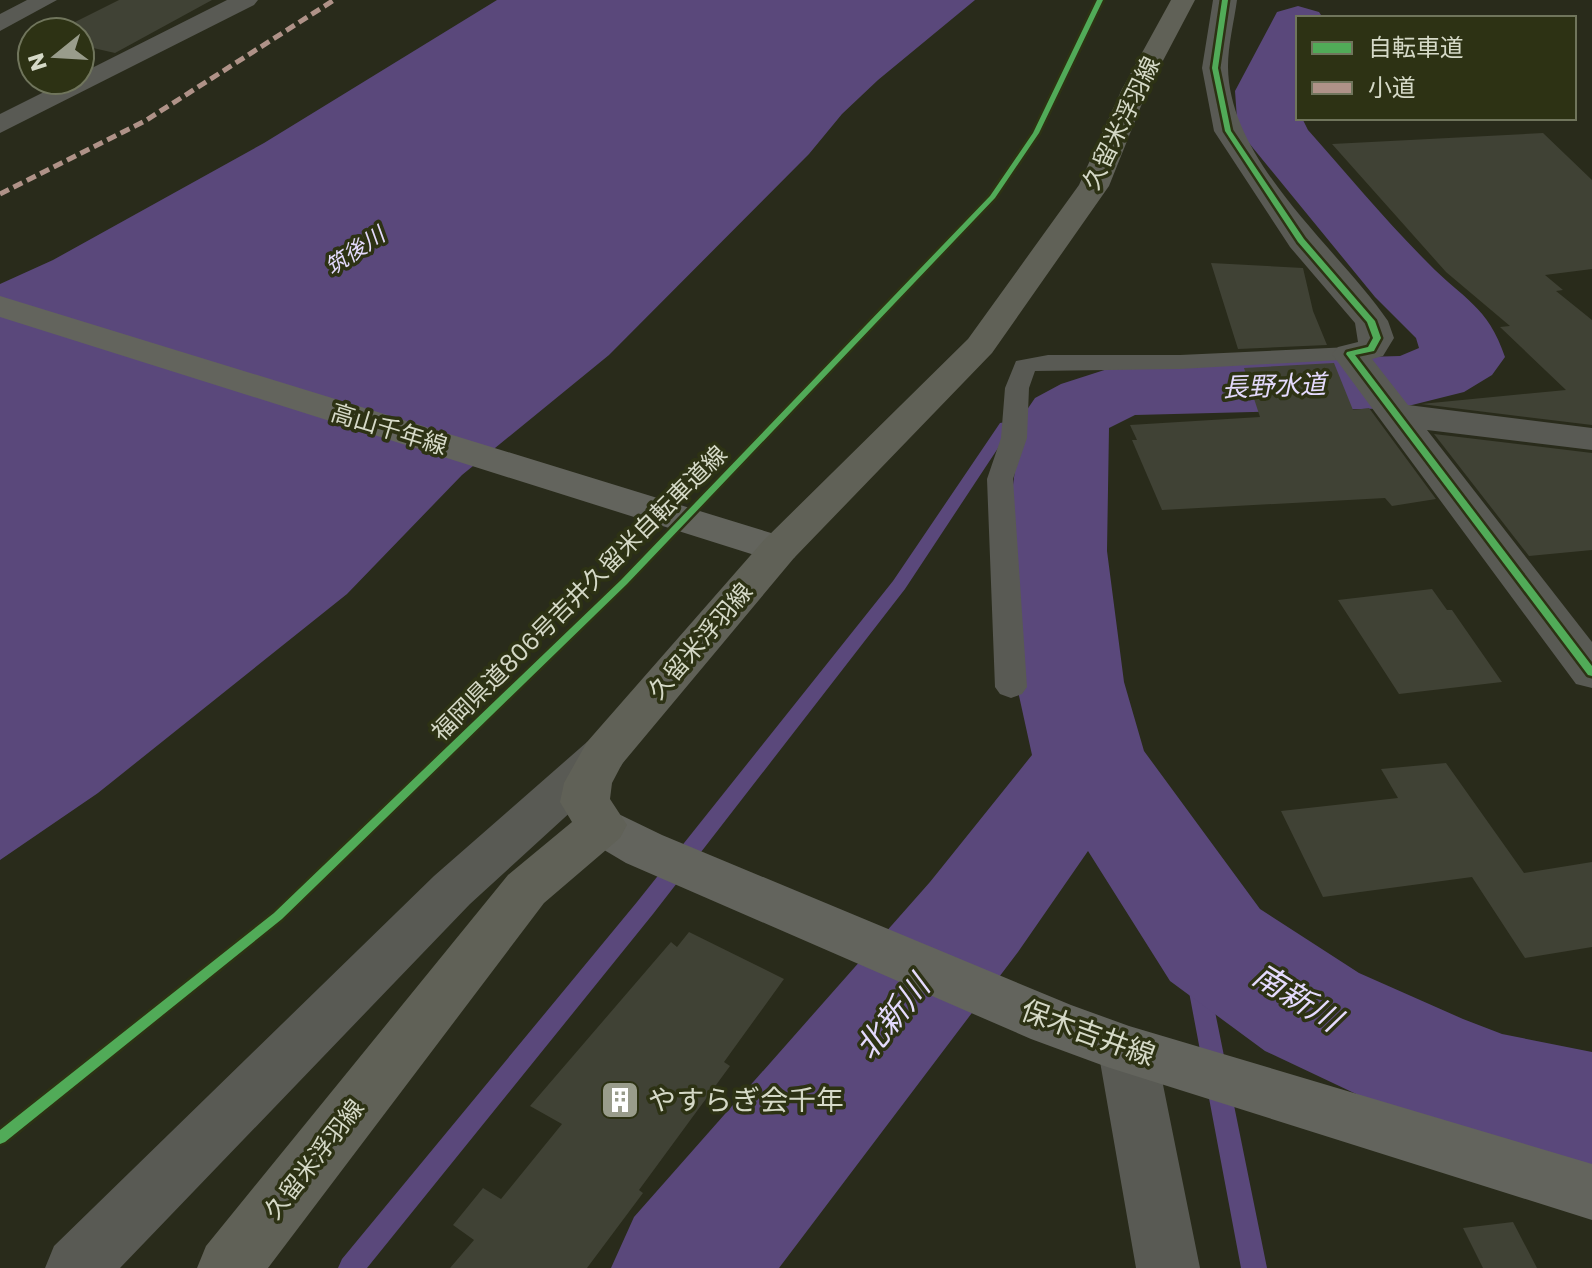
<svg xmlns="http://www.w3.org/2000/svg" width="1592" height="1268" viewBox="0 0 1592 1268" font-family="Poppins,'Noto Sans JP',sans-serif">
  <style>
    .water { fill: #5a487b }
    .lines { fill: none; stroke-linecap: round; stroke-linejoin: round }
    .stream { fill: #5a487b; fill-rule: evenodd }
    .river { fill: #5a487b; fill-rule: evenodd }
    .building { fill: #404235 }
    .service { fill: #595a54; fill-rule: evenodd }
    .minor { fill: #595a54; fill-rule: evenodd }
    .tertiary { fill: #595a54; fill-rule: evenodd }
    .secondary { fill: #63645d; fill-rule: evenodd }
    .primary { fill: #606157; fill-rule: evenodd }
    .quiet { stroke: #af9288; stroke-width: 5; stroke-dasharray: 10 5; stroke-linecap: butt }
    .cycleway-casing { stroke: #2d3214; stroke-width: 5 }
    .cycleway { fill: #51ab58; fill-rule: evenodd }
    .labels { text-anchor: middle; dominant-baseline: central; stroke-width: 7; stroke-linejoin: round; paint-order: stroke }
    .far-water-label { font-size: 22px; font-style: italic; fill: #e4dafd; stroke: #2d3214 }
    .street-label { font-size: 24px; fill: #d5d9c7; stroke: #2d3214 }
    .water-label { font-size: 26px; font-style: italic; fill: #e4dafd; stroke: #2d3214 }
    .near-street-label { font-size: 28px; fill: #d5d9c7; stroke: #2d3214 }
    .near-poi-label { font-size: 28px; fill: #d5d9c7; stroke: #2d3214; text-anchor: start }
    .near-water-label { font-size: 32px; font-style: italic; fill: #e4dafd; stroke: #2d3214 }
  </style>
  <rect width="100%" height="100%" fill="#292b1b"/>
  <path class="water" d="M 497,0 L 975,0 L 878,80 L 842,114 L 809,154 L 609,355 L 462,475 L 347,594 L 98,793 L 0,860 L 0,284 L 53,260 L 264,143 Z"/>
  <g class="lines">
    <path class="stream" d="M 1066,412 L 1071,414 L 1071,420 L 1010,430 L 905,589 L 653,914 L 367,1268 L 338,1268 L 342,1259 L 637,902 L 893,581 L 1000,423 Z
      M 1215,936 L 1223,939 L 1226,945 L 1208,977 L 1267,1268 L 1241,1268 L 1186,976 L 1207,939 Z"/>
    <path class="river" d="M 1298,6 L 1319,12 L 1323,18 L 1298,18 L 1298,118 L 1302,118 L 1308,130 C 1348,175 1386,221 1428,263 C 1463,299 1488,306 1505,357 L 1492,375 L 1464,392 L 1400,408 L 1135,415 L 1109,428 L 1107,551 L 1124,682 L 1144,751 L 1260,909 L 1359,973 L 1463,1019 L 1502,1034 L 1592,1052 L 1592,1176 L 1494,1153 L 1445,1136 L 1265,1051 L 1170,981 L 1088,851 L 1018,952 L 779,1268 L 611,1268 L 634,1217 L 930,882 L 1032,755 L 1016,682 L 1009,551 L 1013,485 L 1022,417 L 1035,398 L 1061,384 L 1123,364 L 1400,356 L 1419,348 L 1416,338 L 1375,297 L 1244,137 L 1237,119 L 1235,91 L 1277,12 Z"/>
  </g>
  <path class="building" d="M 119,0 L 212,0 L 115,53 L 80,45 L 80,32 L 55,32 Z
    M 1543,133 L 1592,180 L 1592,269 L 1545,275 L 1563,290 L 1556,291 L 1592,320 L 1592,425 L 1421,404 L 1566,390 L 1500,327 L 1510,326 L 1446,272 L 1332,144 Z
    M 1211,263 L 1303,268 L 1313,311 L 1327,345 L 1238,349 Z
    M 1334,363 L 1353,410 L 1369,408 L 1436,499 L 1392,506 L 1385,498 L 1162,510 L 1132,440 L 1137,440 L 1130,425 L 1260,417 L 1244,368 Z
    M 1434,434 L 1592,453 L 1592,550 L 1529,556 Z
    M 1432,589 L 1447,610 L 1452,610 L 1502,682 L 1399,694 L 1338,600 Z
    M 1446,763 L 1524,873 L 1592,862 L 1592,947 L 1525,958 L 1472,877 L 1323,897 L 1281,811 L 1398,798 L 1381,769 Z
    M 689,932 L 784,979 L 724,1062 L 730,1066 L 639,1190 L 643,1193 L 587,1268 L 450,1268 L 474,1240 L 453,1225 L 483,1188 L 501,1199 L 562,1124 L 530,1106 L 671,942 L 677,947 Z
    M 1513,1222 L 1537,1268 L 1483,1268 L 1463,1228 Z"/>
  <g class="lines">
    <path class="service" d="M 1350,347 L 1358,349 L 1362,354 L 1358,359 L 1180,369 L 1035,371 L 1029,388 L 1027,438 L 1013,479 L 1027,687 L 1022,694 L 1011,698 L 1000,694 L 995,687 L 987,479 L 1001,438 L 1005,388 L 1016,361 L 1048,355 L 1180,355 Z"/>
    <path class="minor" d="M 27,0 L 57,0 L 0,31 L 0,14 Z
      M 227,0 L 258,0 L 254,5 L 0,133 L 0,114 L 68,80 L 80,80 L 80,74 Z
      M 1213,0 L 1237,0 C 1234,22 1228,45 1228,67 C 1229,163 1338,248 1388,321 L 1394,338 L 1383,356 L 1372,359 L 1408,405 L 1592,428 L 1592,450 L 1427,430 L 1592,642 L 1592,688 L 1576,684 L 1332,354 L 1338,347 L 1358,342 L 1355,323 L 1290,247 L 1214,131 L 1202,68 Z
      M 1127,1026 L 1147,1033 L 1156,1050 L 1200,1268 L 1136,1268 L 1098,1050 L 1107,1033 Z"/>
    <path class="tertiary" d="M 604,737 L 621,742 L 628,754 L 621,766 L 470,904 L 120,1268 L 45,1268 L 54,1246 L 434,876 L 587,742 Z"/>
    <path class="secondary" d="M 0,296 L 794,540 L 800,549 L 794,558 L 779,562 L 764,558 L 0,317 Z
      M 602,806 L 662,835 L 1071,1005 L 1129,1026 L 1592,1164 L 1592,1220 L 1107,1067 L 1031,1039 L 626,863 L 584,838 L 577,825 L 584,812 Z"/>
    <path class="primary" d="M 1171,0 L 1195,0 L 1147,91 L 1109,186 L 992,353 L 794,558 L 622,764 L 612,783 L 610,799 L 627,825 L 620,838 L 544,903 L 268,1268 L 197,1268 L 206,1246 L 508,875 L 572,822 L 560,802 L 564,783 L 587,742 L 764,540 L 968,339 L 1079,185 L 1121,91 Z"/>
    <path class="quiet" d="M 0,194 L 145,121 L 334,0"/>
    <g class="cycleway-casing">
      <path id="cycleway" d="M 1097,0 L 1103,0 L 1039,133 L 995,198 L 627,584 L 282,919 L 5,1142 L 0,1144 L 0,1130 L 274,913 L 621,580 L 990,196 L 1033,133 Z
        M 1222,0 L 1228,0 L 1218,68 L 1231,131 L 1304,239 L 1375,321 L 1381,338 L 1375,349 L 1374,351 L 1355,355 L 1592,666 L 1592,676 L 1588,675 L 1346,354 L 1347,352 L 1368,347 L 1373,338 L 1367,322 L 1298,242 L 1225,131 L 1212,68 Z"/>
    </g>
    <use href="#cycleway" class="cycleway"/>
  </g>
  <defs>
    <g id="building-square" transform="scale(2)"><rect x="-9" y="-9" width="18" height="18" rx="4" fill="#999c8b" stroke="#2d3214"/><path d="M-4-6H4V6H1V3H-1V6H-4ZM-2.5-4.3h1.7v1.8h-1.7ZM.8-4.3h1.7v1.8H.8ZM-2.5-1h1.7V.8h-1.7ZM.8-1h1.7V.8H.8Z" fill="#fff"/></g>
  </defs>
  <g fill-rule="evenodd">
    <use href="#building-square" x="620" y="1100"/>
  </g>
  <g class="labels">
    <g class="far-water-label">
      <text transform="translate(355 251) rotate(-34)">筑後川</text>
    </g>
    <g class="street-label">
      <text transform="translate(1121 123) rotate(-64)">久留米浮羽線</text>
      <text transform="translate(389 429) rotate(17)">高山千年線</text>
      <text transform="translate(579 593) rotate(-45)">福岡県道806号吉井久留米自転車道線</text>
      <text transform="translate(700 641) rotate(-49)">久留米浮羽線</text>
      <text transform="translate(314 1159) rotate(-52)">久留米浮羽線</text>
    </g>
    <g class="water-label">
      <text transform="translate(1274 386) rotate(-2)">長野水道</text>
    </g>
    <g class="near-street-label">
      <text transform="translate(1088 1033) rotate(20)">保木吉井線</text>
    </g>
    <g class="near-poi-label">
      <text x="648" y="1100">やすらぎ会千年</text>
    </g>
    <g class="near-water-label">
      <text transform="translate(1297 997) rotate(32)">南新川</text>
      <text transform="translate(892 1017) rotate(-51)">北新川</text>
    </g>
  </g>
  <rect x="1296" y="16" width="280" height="104" fill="#2d3214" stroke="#70755c" stroke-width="2"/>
  <rect x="1312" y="42" width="40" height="12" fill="#51ab58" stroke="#70755c" stroke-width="2"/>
  <text x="1368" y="56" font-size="24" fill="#d5d9c7">自転車道</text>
  <rect x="1312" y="82" width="40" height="12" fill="#af9288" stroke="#70755c" stroke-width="2"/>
  <text x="1368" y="96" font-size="24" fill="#d5d9c7">小道</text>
  <g transform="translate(56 56) rotate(252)"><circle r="38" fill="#2d3214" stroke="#70755c" stroke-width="2"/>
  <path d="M0-6L14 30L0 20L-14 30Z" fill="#999c8b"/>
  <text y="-12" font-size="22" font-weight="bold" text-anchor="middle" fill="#d5d9c7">N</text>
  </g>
</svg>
